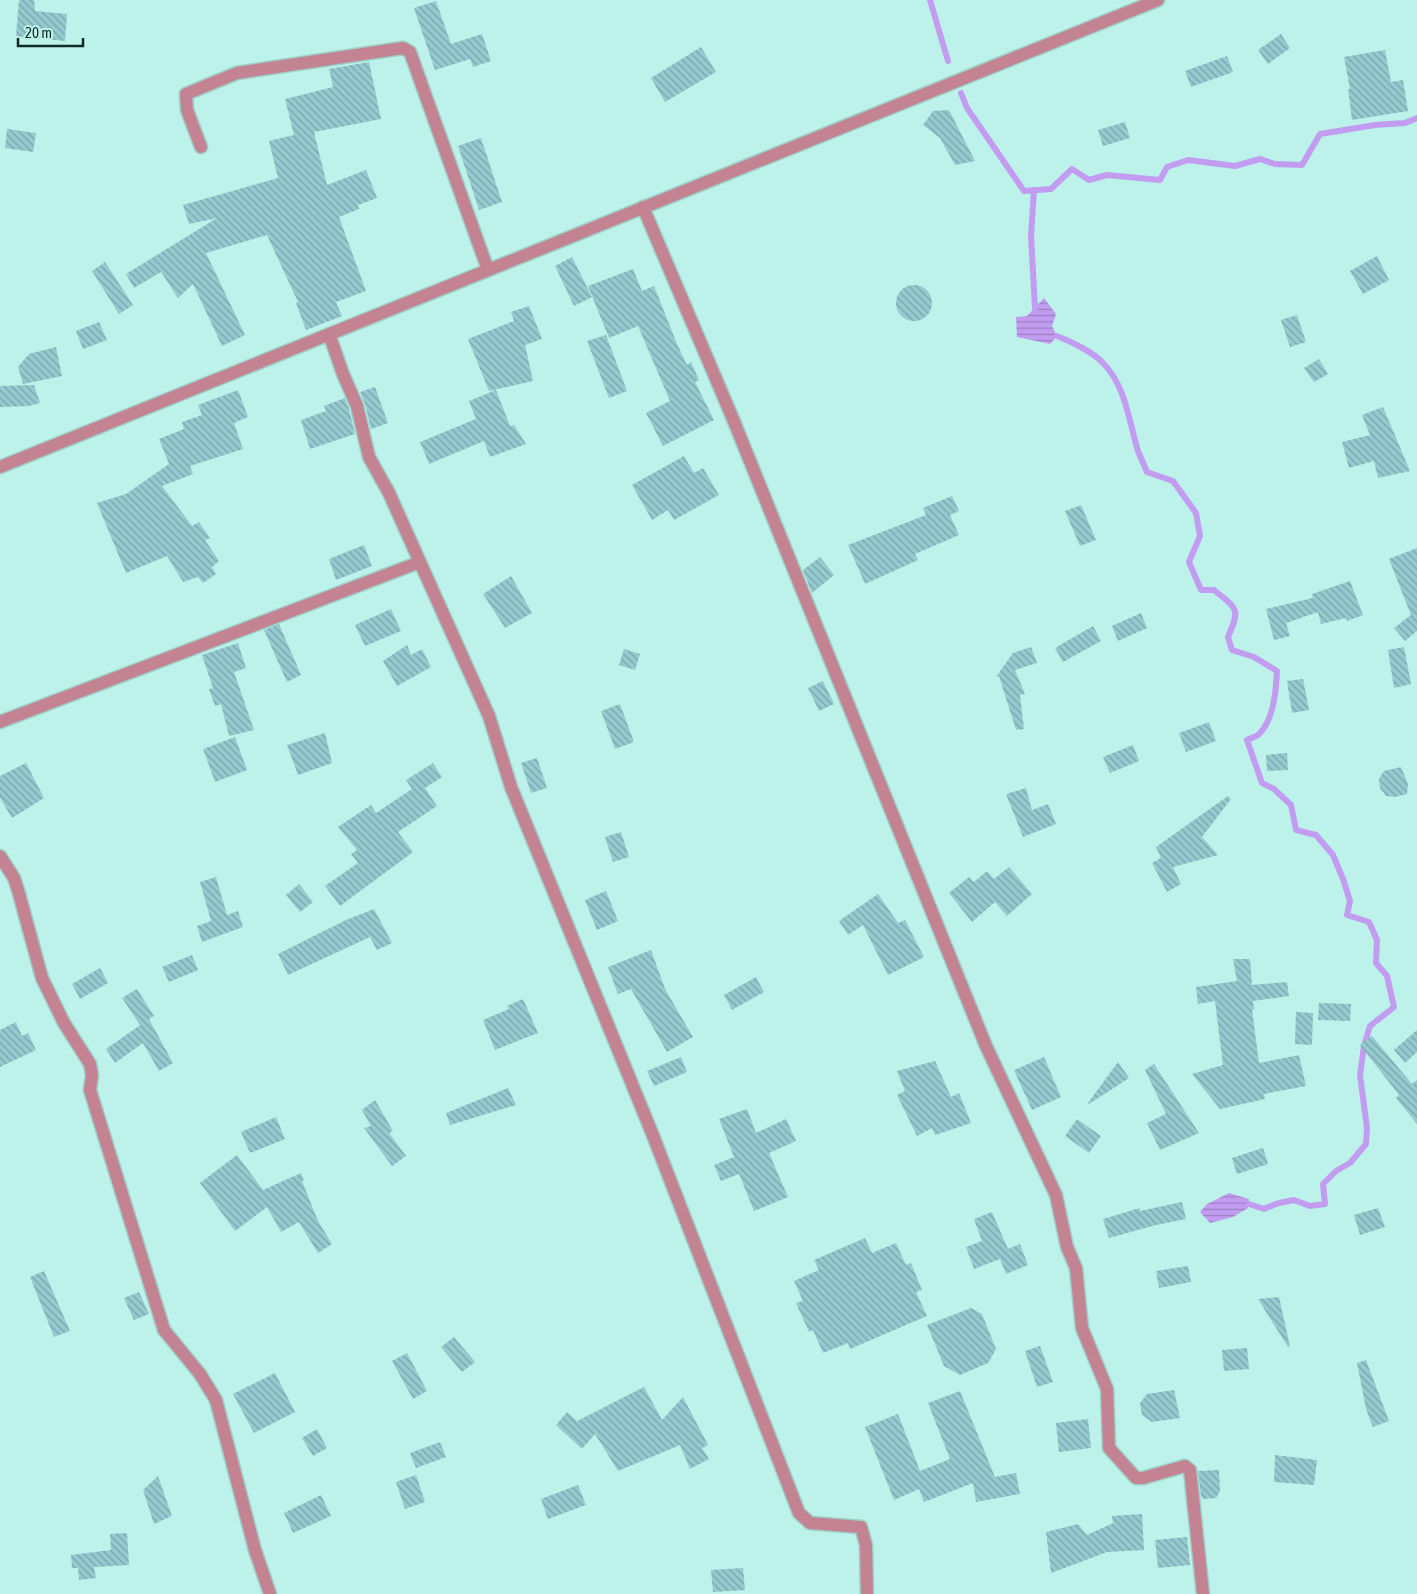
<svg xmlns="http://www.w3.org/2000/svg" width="1417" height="1594" viewBox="0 0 1417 1594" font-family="'Asap Condensed',sans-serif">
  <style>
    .water { fill: url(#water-rules) }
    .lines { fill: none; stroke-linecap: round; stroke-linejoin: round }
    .stream { stroke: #c29cf0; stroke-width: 6 }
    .building { fill: url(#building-back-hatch) }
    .minor-casing { stroke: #9ecec6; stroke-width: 15 }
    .minor { stroke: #c48392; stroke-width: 12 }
  </style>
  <defs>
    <pattern id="water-rules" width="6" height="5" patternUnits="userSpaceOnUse" patternTransform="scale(1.25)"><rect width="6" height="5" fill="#c29cf0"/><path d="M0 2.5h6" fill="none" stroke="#9c7fc2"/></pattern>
    <pattern id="building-back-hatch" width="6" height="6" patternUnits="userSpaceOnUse" patternTransform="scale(1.25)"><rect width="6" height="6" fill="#95cad0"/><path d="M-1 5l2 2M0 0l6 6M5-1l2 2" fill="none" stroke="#78a4a9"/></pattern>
  </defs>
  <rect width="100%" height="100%" fill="#bcf2e9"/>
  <path class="water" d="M 1044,298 L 1056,314 L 1052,326 L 1057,336 L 1050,344 L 1017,337 L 1016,317 L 1027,316 Z
    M 1229,1193 L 1249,1199 L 1248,1208 L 1233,1217 L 1210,1223 L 1200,1212 L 1207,1204 Z"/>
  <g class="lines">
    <path class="stream" d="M 930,0 L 948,61
      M 961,93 L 967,108 L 1024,191 L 1051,189 L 1072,169 L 1089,180 L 1107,175 L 1160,180 L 1167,167 L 1188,160 L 1235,166 L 1260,159 L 1275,164 L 1302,165 L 1320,134 L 1375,125 L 1405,123 L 1417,118
      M 1034,190 L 1031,236 L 1035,308
      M 1057,336 C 1070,341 1093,352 1103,363 C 1126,386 1129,422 1138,451 C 1141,458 1144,465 1147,472 L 1173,481 L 1196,513 L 1200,536 L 1189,562 L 1201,590 L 1214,590 C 1237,609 1241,608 1228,637 L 1232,650 L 1254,657 L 1277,671 C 1276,690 1274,721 1258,735 C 1255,737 1251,738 1247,740 L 1262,783 L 1274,789 L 1291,805 L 1296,830 L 1316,835 L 1333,855 L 1343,879 L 1350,901 L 1347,915 L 1369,922 L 1377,940 L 1376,963 L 1387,976 L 1394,1007 L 1370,1026 L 1364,1046 L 1360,1075 L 1367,1128 L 1366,1144 L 1350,1163 L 1336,1171 L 1323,1184 L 1325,1204 L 1310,1206 L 1294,1200 L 1279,1203 L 1264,1209 L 1249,1204"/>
  </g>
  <path class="building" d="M 19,0 L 34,0 L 35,11 L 67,14 L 65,41 L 16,36 Z
    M 436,1 L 451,44 L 482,34 L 491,61 L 473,67 L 470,59 L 435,70 L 414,8 Z
    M 1281,34 L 1290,48 L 1268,64 L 1258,50 Z
    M 701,47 L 716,72 L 665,102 L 651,78 Z
    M 1385,50 L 1391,82 L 1403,80 L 1408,111 L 1352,120 L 1348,89 L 1350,89 L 1344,57 Z
    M 1227,56 L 1233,72 L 1191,87 L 1185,71 Z
    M 369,62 L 381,119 L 314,132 L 327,185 L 366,170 L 377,198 L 358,205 L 359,209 L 339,217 L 366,291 L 336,302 L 342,316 L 306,330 L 296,303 L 298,302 L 267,235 L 206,253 L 245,335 L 222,346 L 193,284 L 178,298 L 161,272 L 134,288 L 126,274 L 217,218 L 189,224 L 183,205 L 278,178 L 269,141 L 294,135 L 285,99 L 333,87 L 329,69 Z
    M 949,110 L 975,161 L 955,165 L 940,138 L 923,125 L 933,111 Z
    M 1125,122 L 1130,138 L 1103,146 L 1098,130 Z
    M 7,129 L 36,133 L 33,152 L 5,148 Z
    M 481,138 L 502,202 L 479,210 L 458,146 Z
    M 1377,256 L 1389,280 L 1363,294 L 1350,271 Z
    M 572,257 L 592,297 L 574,306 L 555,266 Z
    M 105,262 L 133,305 L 119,314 L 92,271 Z
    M 633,269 L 642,291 L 654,286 L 677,344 L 687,365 L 691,362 L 699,380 L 695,382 L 714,420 L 663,446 L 646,413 L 670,401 L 638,326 L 609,338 L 588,286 Z
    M896 303a18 18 0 1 1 36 0a18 18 0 1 1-36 0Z
    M 529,306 L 542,339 L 525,345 L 533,381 L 489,391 L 468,339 L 514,321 L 511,312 Z
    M 1297,315 L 1306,342 L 1290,347 L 1281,320 Z
    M 99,322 L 107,340 L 83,349 L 76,331 Z
    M 606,335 L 627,391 L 609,398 L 587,341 Z
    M 56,347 L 62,376 L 23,384 L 18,367 L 29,354 Z
    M 1319,359 L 1328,374 L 1314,382 L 1304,368 Z
    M 34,385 L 40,403 L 29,406 L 0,407 L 0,386 Z
    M 375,387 L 388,423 L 371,429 L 365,404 L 360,392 Z
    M 238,390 L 248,417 L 234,423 L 243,449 L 190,466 L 193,474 L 162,486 L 192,526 L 199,522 L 210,538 L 205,540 L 219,561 L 212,567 L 216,574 L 203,583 L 198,577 L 183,582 L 167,556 L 126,573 L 97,503 L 126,494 L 169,464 L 159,439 L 184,429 L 182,422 L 202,415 L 198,405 Z
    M 496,390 L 510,426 L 514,425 L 526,444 L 490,457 L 484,441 L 429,464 L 420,442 L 476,419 L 469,401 Z
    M 345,398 L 349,409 L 355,434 L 310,449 L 301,420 L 326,411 L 324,406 Z
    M 1383,407 L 1410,471 L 1378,478 L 1374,461 L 1349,468 L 1342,442 L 1370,435 L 1362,415 Z
    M 684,456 L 694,473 L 703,468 L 719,495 L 674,520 L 668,510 L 652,520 L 632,485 Z
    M 952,496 L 959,511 L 950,515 L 959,535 L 915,554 L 918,560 L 865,584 L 848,545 L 926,515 L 923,508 Z
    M 1081,505 L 1096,540 L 1080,546 L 1065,511 Z
    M 364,545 L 372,566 L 336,580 L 329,559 Z
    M 1417,548 L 1417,631 L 1405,641 L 1394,628 L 1411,615 L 1389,559 Z
    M 820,557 L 834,575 L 812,593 L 803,570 Z
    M 511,576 L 532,613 L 505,628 L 483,594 Z
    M 1350,581 L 1363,615 L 1347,621 L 1346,618 L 1321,624 L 1318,612 L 1286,623 L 1290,636 L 1274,640 L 1266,609 L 1313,598 L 1312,594 Z
    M 391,609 L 401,631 L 365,646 L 355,625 Z
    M 1141,613 L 1147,628 L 1118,641 L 1112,626 Z
    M 279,624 L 301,675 L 287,682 L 264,630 Z
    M 1093,626 L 1101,641 L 1063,662 L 1055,648 Z
    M 238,643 L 246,668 L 234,672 L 254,730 L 229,736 L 221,704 L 215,706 L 209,689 L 213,688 L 202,655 Z
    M 407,645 L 411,655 L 422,649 L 431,667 L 397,686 L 383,661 Z
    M 1031,647 L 1037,663 L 1015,670 L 1025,694 L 1020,695 L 1024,729 L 1016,730 L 999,676 L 996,677 L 1013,653 Z
    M 1404,647 L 1411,684 L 1394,688 L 1388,650 Z
    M 624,649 L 640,654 L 635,670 L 619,665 Z
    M 1303,679 L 1309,710 L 1292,713 L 1287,681 Z
    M 823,681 L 834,704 L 819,711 L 808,688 Z
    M 620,704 L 634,742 L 615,749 L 601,711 Z
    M 1209,722 L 1216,741 L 1186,752 L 1179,733 Z
    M 325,733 L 332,763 L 298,775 L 287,745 Z
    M 235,737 L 247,770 L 215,782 L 203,749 Z
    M 1133,745 L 1139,761 L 1110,773 L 1103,757 Z
    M 1287,753 L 1288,770 L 1267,771 L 1266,755 Z
    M 537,758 L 547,788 L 531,793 L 521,763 Z
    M 26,763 L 44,798 L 12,818 L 0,798 L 0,776 Z
    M 433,763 L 442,777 L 425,788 L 437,806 L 398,832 L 413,852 L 340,906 L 325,886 L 358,863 L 351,854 L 357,850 L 338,827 L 371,805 L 376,813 L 412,789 L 406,780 Z
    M 1401,767 L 1408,784 L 1407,794 L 1395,797 L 1386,796 L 1380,788 L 1379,779 L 1384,771 Z
    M 1026,788 L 1032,810 L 1048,804 L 1056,824 L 1023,837 L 1006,794 Z
    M 1228,796 L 1231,799 L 1202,837 L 1218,855 L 1173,867 L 1181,884 L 1167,892 L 1152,863 L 1161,858 L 1156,847 Z
    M 621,832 L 629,857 L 613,862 L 605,837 Z
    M 1009,867 L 1032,894 L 1007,916 L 995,902 L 972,922 L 949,893 L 969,877 L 974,882 L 987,871 L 994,879 Z
    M 216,877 L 227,915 L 238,911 L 243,927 L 202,942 L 197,926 L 211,921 L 200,882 Z
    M 299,884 L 313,902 L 300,912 L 286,895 Z
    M 606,891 L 618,921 L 597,930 L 585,900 Z
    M 878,894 L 898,923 L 905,920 L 924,957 L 888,975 L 863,925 L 848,935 L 839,921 Z
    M 374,909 L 392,943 L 377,950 L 370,937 L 288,975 L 278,954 L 346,920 Z
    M 651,950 L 665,989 L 693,1037 L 667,1052 L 631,989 L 618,994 L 608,967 Z
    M 192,955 L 198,970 L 169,982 L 162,967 Z
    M 1233,959 L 1250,959 L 1252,985 L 1287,982 L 1289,996 L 1253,1001 L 1254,1010 L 1252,1010 L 1259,1063 L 1299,1055 L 1306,1086 L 1264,1094 L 1265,1099 L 1220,1109 L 1192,1074 L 1223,1065 L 1215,1001 L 1198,1004 L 1196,987 L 1237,981 Z
    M 100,968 L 108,983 L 80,999 L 72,984 Z
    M 756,977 L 764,992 L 732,1010 L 724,995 Z
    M 137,989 L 154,1016 L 140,1025 L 122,998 Z
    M 523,999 L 538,1033 L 495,1050 L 483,1020 L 509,1009 L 507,1006 Z
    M 1319,1003 L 1351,1004 L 1350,1021 L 1318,1020 Z
    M 1296,1012 L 1313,1013 L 1312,1045 L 1295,1044 Z
    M 149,1019 L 173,1063 L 159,1071 L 143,1043 L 115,1063 L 106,1049 Z
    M 16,1022 L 22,1036 L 28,1033 L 36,1050 L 0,1067 L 0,1030 Z
    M 1417,1030 L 1417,1052 L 1405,1063 L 1394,1050 Z
    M 1372,1036 L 1412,1084 L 1417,1080 L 1417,1124 L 1396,1098 L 1399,1095 L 1360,1045 Z
    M 681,1057 L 687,1072 L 654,1086 L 647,1071 Z
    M 1044,1057 L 1061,1097 L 1032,1110 L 1014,1070 Z
    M 935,1061 L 951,1097 L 959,1093 L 971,1123 L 935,1135 L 932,1128 L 917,1136 L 897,1095 L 905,1091 L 897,1071 Z
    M 1118,1062 L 1129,1078 L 1089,1104 L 1088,1103 Z
    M 1154,1064 L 1199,1133 L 1160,1150 L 1147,1123 L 1166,1114 L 1145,1070 Z
    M 508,1088 L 516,1105 L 450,1125 L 446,1113 Z
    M 375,1100 L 393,1131 L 389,1133 L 406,1156 L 392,1166 L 364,1128 L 371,1126 L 362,1110 Z
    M 747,1109 L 756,1133 L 786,1119 L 796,1141 L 769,1153 L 788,1197 L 754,1211 L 739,1174 L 721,1181 L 714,1165 L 734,1157 L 719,1119 Z
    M 276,1117 L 285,1139 L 250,1153 L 241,1132 Z
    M 1077,1119 L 1101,1136 L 1089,1153 L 1065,1136 Z
    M 1263,1148 L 1268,1164 L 1237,1174 L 1232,1158 Z
    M 237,1155 L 263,1190 L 301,1173 L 304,1180 L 302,1181 L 318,1221 L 332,1244 L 318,1253 L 299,1222 L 281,1232 L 267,1207 L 235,1231 L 200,1183 Z
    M 1182,1202 L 1186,1219 L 1156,1225 L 1109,1238 L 1103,1219 L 1140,1208 L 1140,1211 Z
    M 1378,1208 L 1385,1227 L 1360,1235 L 1354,1215 Z
    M 992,1212 L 1008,1249 L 1020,1244 L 1028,1265 L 1006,1274 L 1000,1259 L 974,1269 L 966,1247 L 982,1241 L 974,1219 Z
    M 865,1238 L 872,1253 L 896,1243 L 906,1265 L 911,1263 L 922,1290 L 916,1292 L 927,1316 L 850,1349 L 848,1343 L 823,1353 L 813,1330 L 809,1332 L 796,1303 L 803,1301 L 794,1281 L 819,1270 L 814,1260 Z
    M 1188,1266 L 1191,1282 L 1159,1288 L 1156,1271 Z
    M 44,1271 L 70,1331 L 54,1337 L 30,1277 Z
    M 139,1292 L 149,1314 L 134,1320 L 124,1298 Z
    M 1279,1297 L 1290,1346 L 1288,1347 L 1258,1299 Z
    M 971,1308 L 982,1314 L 996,1349 L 988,1363 L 960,1375 L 944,1366 L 927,1325 Z
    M 454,1337 L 475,1362 L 462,1372 L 441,1347 Z
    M 1040,1346 L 1053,1382 L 1037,1387 L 1025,1351 Z
    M 1247,1348 L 1249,1369 L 1224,1371 L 1222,1350 Z
    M 407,1353 L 427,1391 L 413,1399 L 392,1361 Z
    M 1366,1360 L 1389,1421 L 1373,1427 L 1366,1409 L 1357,1363 Z
    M 275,1373 L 295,1412 L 254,1433 L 233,1394 Z
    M 644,1387 L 662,1420 L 683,1397 L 708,1445 L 702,1448 L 709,1459 L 690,1469 L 680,1445 L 618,1471 L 595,1434 L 582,1449 L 556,1425 L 567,1412 L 577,1421 Z
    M 1174,1390 L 1180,1418 L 1152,1422 L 1142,1415 L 1140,1403 L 1147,1394 Z
    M 960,1391 L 995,1477 L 1016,1473 L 1020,1494 L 976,1502 L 973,1483 L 924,1502 L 919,1489 L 894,1500 L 865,1427 L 898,1414 L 920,1471 L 950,1459 L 928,1403 Z
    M 1088,1419 L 1091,1448 L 1059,1452 L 1056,1423 Z
    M 317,1429 L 327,1448 L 313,1456 L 302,1438 Z
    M 440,1442 L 446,1457 L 416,1468 L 410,1453 Z
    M 1275,1455 L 1317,1460 L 1314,1485 L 1274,1482 Z
    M 1219,1470 L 1220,1491 L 1216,1498 L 1203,1499 L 1201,1496 L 1198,1471 Z
    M 416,1475 L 425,1502 L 405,1509 L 396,1482 Z
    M 158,1476 L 172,1516 L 154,1524 L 143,1490 Z
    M 578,1485 L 586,1505 L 548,1519 L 541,1499 Z
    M 321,1495 L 331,1516 L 293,1533 L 284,1513 Z
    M 1142,1514 L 1144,1550 L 1107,1552 L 1051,1573 L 1046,1532 L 1078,1524 L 1087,1535 L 1113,1523 L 1112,1516 Z
    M 127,1533 L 129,1565 L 94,1567 L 96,1578 L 79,1580 L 78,1568 L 72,1568 L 71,1555 L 111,1550 L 110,1534 Z
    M 1187,1537 L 1190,1565 L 1158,1568 L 1155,1540 Z
    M 743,1568 L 745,1590 L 713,1592 L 711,1570 Z"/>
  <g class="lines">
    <g class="minor-casing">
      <path id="minor" d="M 201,147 L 187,110 L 186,94 L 237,73 L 403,48 L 410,52 L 488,270
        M 643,207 L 733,419 L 986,1046 L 1056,1195 L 1067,1247 L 1076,1268 L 1082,1328 L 1107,1389 L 1109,1448 L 1136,1478 L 1143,1478 L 1185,1466 L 1190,1470 L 1203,1594
        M 329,334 L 343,374 L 357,406 L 369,457 L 389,493 L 489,716 L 511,787 L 652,1133 L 799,1513 L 810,1523 L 861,1527 L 866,1545 L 867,1594
        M 0,467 L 1158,0
        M 0,722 L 420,562
        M 0,856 L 14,878 L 18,890 L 42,978 L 64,1023 L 90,1064 L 92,1075 L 90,1090 L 164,1330 L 200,1374 L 216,1400 L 255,1550 L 270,1594"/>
    </g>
    <use href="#minor" class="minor"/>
  </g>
  <path d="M18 38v8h65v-8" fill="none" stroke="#142927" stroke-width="2.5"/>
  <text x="25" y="38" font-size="15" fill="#142927" stroke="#bcf2e9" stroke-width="4" paint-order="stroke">20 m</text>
</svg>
